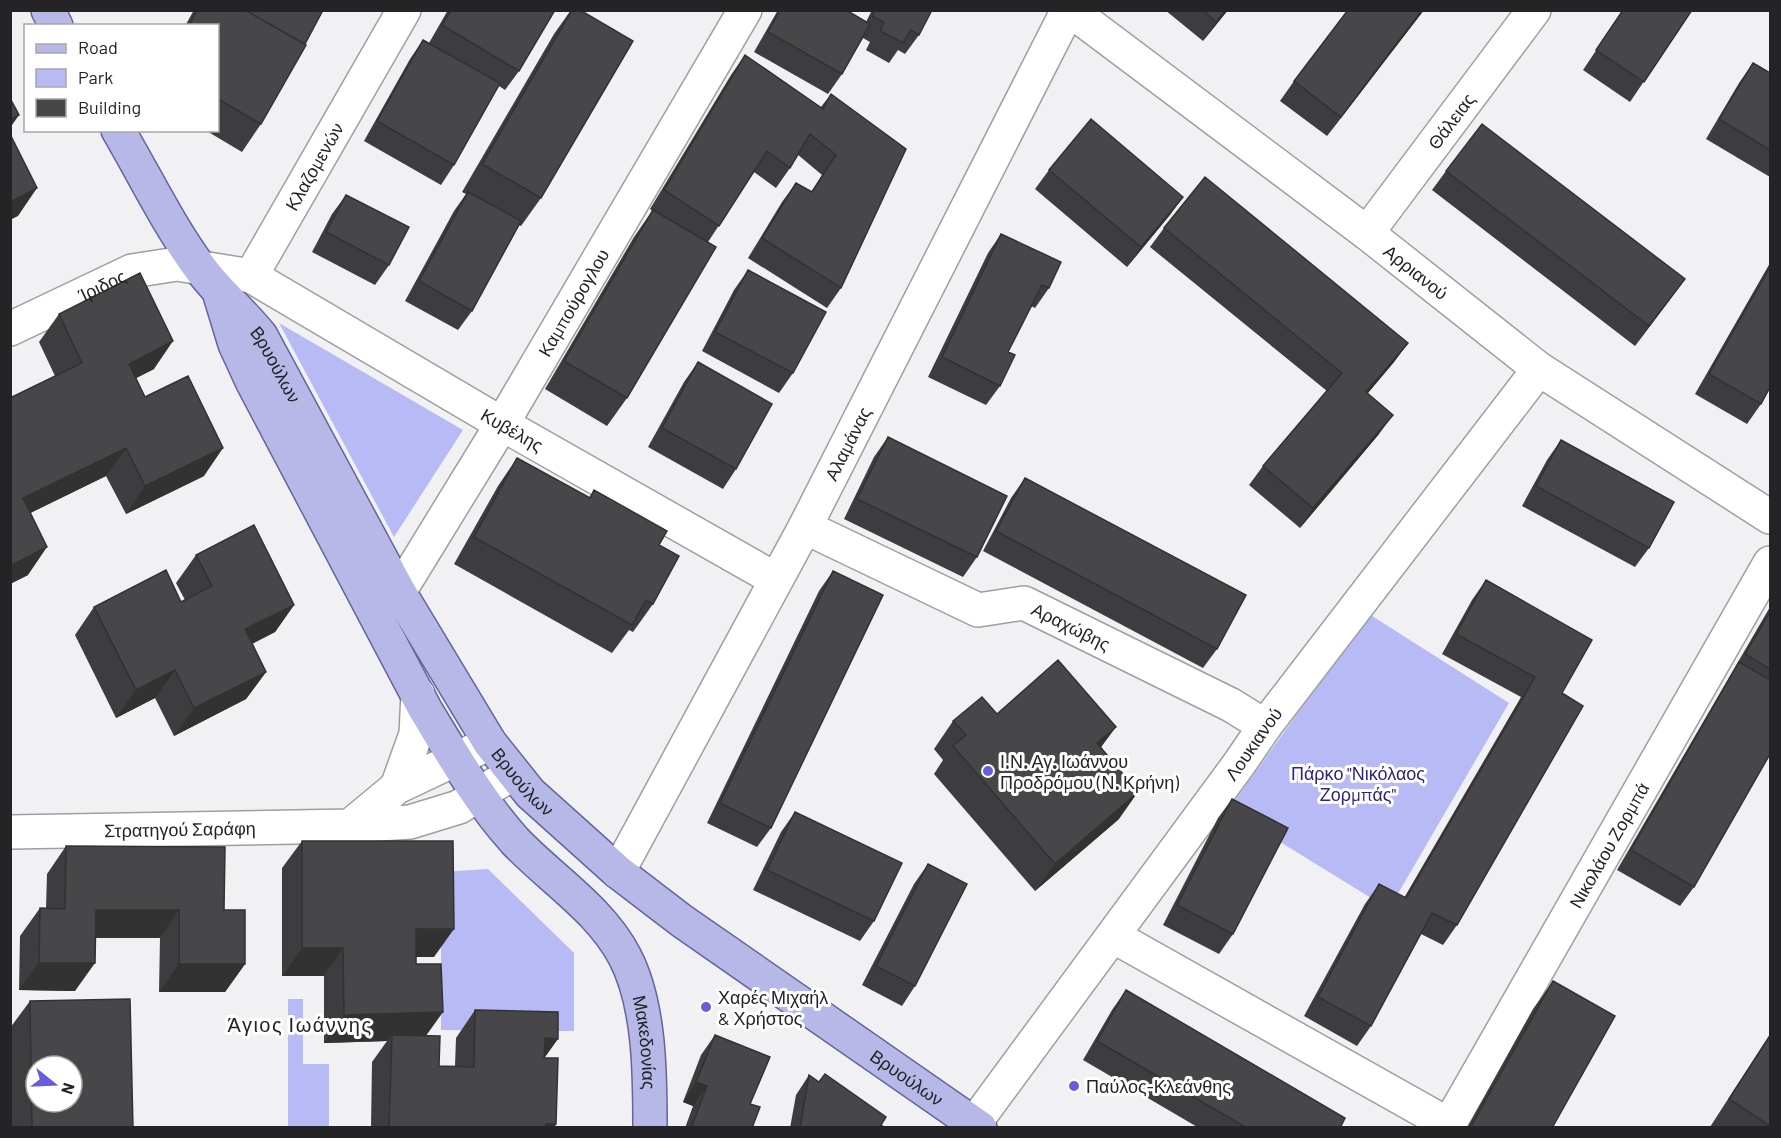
<svg xmlns="http://www.w3.org/2000/svg" width="1781" height="1138" viewBox="0 0 1781 1138" font-family="Barlow,sans-serif">
  <style>
    .green { fill: #b7baf5 }
    .lines { fill: none; stroke-linecap: round; stroke-linejoin: round }
    .minor-casing { stroke: #9e9fa1; stroke-width: 36 }
    .major-casing { stroke: #64659a; stroke-width: 36 }
    .minor { stroke: #fff; stroke-width: 33 }
    .major { stroke: #b7b8e8; stroke-width: 33 }
    .wall { fill: #3d3d3f }
    .shaded-wall { fill: #323233 }
    .building { fill: #474749; stroke: #323233; stroke-width: 1.5; fill-rule: evenodd }
    .poi-dot { fill: #685fd8; stroke: #fff; stroke-width: 2 }
    .labels { text-anchor: middle; dominant-baseline: central; stroke-width: 6; stroke-linejoin: round; paint-order: stroke }
    .street-label { font-size: 18px; fill: #242426; stroke: #fff }
    .poi-label { font-size: 18px; fill: #242426; stroke: #fff; text-anchor: start }
    .park-label { font-size: 18px; fill: #31237d; stroke: #fff }
    .neighbourhood-label { font-size: 20px; letter-spacing: 1.5px; fill: #242426; stroke: #fff }
  </style>
  <rect width="100%" height="100%" fill="#f1f1f4"/>
  <path class="green" d="M 279,323 L 463,430 L 394,537 Z
    M 1369,614 L 1509,703 L 1389,909 L 1228,810 Z
    M 488,869 L 574,953 L 574,1031 L 441,1030 L 441,872 Z
    M 288,999 L 303,999 L 303,1064 L 329,1064 L 329,1127 L 288,1127 Z"/>
  <g class="lines">
    <g class="minor-casing">
      <g id="minor">
        <path id="s1" d="M 1070,10 L 1367,233 L 1539,369 L 1770,517"/>
        <path id="s2" d="M 1367,233 L 1534,10"/>
        <path id="s3" d="M 251,276 L 502,424 L 775,579"/>
        <path id="s4" d="M 10,329 L 132,271 L 177,264 L 251,276 L 404,10"/>
        <path id="s5" d="M 805,527 L 978,610 L 1024,603 L 1231,705 L 1265,726"/>
        <path id="s6" d="M 399,592 L 502,424 L 745,10"/>
        <path d="M 397,787 L 416,734 L 418,694"/>
        <path d="M 350,826 L 397,787 L 490,743"/>
        <path id="s7" d="M 10,832 L 350,826 L 410,822 L 459,807 L 513,773"/>
        <path id="s8" d="M 618,872 L 805,527 L 1068,10"/>
        <path d="M 1113,936 L 1449,1125"/>
        <path id="s9" d="M 971,1128 L 1239,764 L 1265,726 L 1539,369"/>
        <path id="s10" d="M 1447,1128 L 1770,563"/>
      </g>
    </g>
    <g class="major-casing">
      <g id="major">
        <path d="M 48,10 L 56,26"/>
        <path id="s11" d="M 118,130 C 145,176 169,226 200,268 C 219,294 242,312 261,336 L 399,592 L 490,743 L 530,793 L 618,872 L 682,921 L 980,1128"/>
        <path id="s12" d="M 220,295 L 235,344 L 252,381 L 425,709 C 453,755 479,801 515,841 C 551,879 600,909 625,957 C 650,1005 650,1075 650,1128"/>
      </g>
    </g>
    <use href="#minor" class="minor"/>
    <use href="#major" class="major"/>
  </g>
  <path class="wall" d="M 194,10 L 323,10 L 261,124 L 242,152 L 205,130 L 218,130 L 218,26 L 185,26 Z
    M 448,10 L 555,10 L 519,71 L 505,90 L 499,86 L 454,165 L 441,185 L 364,141 L 410,59 L 423,40 L 429,43 Z
    M 571,10 L 541,198 L 521,226 L 519,225 L 472,311 L 458,330 L 405,301 L 454,211 L 466,194 L 462,192 L 554,34 Z
    M 778,10 L 846,10 L 866,22 L 871,12 L 868,10 L 932,10 L 919,35 L 905,54 L 898,50 L 889,63 L 866,50 L 870,42 L 863,38 L 842,74 L 828,94 L 754,52 Z
    M 1165,10 L 1228,10 L 1203,41 Z
    M 1348,10 L 1424,10 L 1327,136 L 1280,101 L 1294,81 Z
    M 1623,10 L 1692,10 L 1630,102 L 1583,70 Z
    M 745,55 L 821,107 L 831,94 L 906,149 L 841,288 L 827,308 L 748,258 L 782,202 L 796,183 L 811,192 L 822,175 L 797,154 L 790,168 L 776,188 L 754,172 L 708,242 L 627,398 L 607,426 L 545,389 L 634,237 L 652,211 L 650,209 L 731,75 Z
    M 1753,63 L 1770,73 L 1770,177 L 1706,139 L 1739,83 Z
    M 1049,170 L 1183,197 L 1169,216 L 1127,267 L 1035,189 Z
    M 1446,171 L 1671,298 L 1635,346 L 1432,190 Z
    M 346,195 L 389,265 L 375,285 L 312,252 L 332,214 Z
    M 1164,228 L 1408,343 L 1394,362 L 1367,394 L 1379,434 L 1300,528 L 1249,485 L 1263,466 L 1327,391 L 1150,247 Z
    M 1001,234 L 1049,288 L 1035,308 L 1031,306 L 1008,352 L 1000,386 L 986,405 L 928,377 L 988,253 Z
    M 1770,263 L 1770,387 L 1761,404 L 1747,424 L 1695,394 Z
    M 748,270 L 793,373 L 779,393 L 702,351 L 734,290 Z
    M 59,314 L 154,369 L 136,378 L 145,397 L 204,476 L 126,514 L 106,476 L 30,513 L 28,575 L 10,584 L 55,376 L 39,342 Z
    M 698,362 L 736,469 L 723,489 L 648,447 L 684,382 Z
    M 888,437 L 977,557 L 963,577 L 844,519 L 874,457 Z
    M 1561,440 L 1649,548 L 1635,567 L 1522,506 L 1547,460 Z
    M 517,458 L 589,498 L 594,490 L 659,545 L 653,604 L 633,632 L 629,630 L 612,653 L 454,564 L 498,486 Z
    M 1025,478 L 1217,649 L 1203,668 L 983,551 L 1011,498 Z
    M 196,555 L 294,605 L 275,632 L 252,644 L 266,672 L 246,699 L 174,736 L 155,698 L 116,718 L 75,635 L 94,607 L 181,602 L 185,600 L 176,583 Z
    M 833,571 L 771,828 L 757,847 L 707,823 L 819,591 Z
    M 1486,580 L 1562,693 L 1457,925 L 1443,945 L 1421,934 L 1371,1026 L 1357,1046 L 1304,1016 L 1365,904 L 1379,884 L 1404,898 L 1521,697 L 1442,654 L 1472,600 Z
    M 1770,607 L 1770,754 L 1694,887 L 1680,906 L 1617,870 Z
    M 997,714 L 1101,748 L 1119,819 L 1035,891 L 934,774 L 943,760 L 934,749 L 953,721 Z
    M 1232,799 L 1233,934 L 1219,954 L 1163,925 L 1218,818 Z
    M 795,812 L 874,921 L 860,941 L 753,890 L 781,832 Z
    M 302,841 L 434,957 L 416,957 L 416,964 L 426,1036 L 439,1066 L 455,1066 L 456,1038 L 475,1010 L 544,1058 L 556,1124 L 554,1128 L 371,1128 L 372,1062 L 387,1041 L 324,1043 L 324,976 L 282,976 L 282,868 Z
    M 66,846 L 224,910 L 245,964 L 225,992 L 159,992 L 160,938 L 95,938 L 75,991 L 19,990 L 20,936 L 40,908 L 46,908 L 47,874 Z
    M 928,864 L 915,986 L 902,1006 L 862,985 L 914,884 Z
    M 1553,981 L 1552,1128 L 1467,1128 L 1533,1009 Z
    M 1126,990 L 1340,1128 L 1199,1128 L 1083,1060 L 1112,1010 Z
    M 30,1001 L 133,1128 L 12,1128 L 10,1028 Z
    M 1770,1034 L 1770,1128 L 1711,1128 L 1710,1127 Z
    M 715,1035 L 750,1104 L 752,1128 L 685,1128 L 693,1106 L 683,1102 L 701,1055 Z
    M 809,1075 L 881,1125 L 885,1128 L 790,1128 L 796,1095 Z"/>
  <path class="shaded-wall" d="M 1226,10 L 1228,10 L 1203,41 L 1216,22 Z
    M 1422,10 L 1424,10 L 1327,136 L 1341,117 Z
    M 19,115 L 10,128 L 10,120 Z
    M 37,188 L 18,216 L 10,220 L 10,202 Z
    M 1183,197 L 1169,216 L 1127,267 L 1141,247 Z
    M 1685,279 L 1671,298 L 1635,346 L 1649,326 Z
    M 173,341 L 154,369 L 109,392 L 129,364 Z
    M 1408,343 L 1394,362 L 1352,412 L 1366,392 Z
    M 1393,415 L 1379,434 L 1300,528 L 1313,508 Z
    M 126,448 L 106,476 L 10,523 L 23,498 Z
    M 223,448 L 204,476 L 126,514 L 145,486 Z
    M 47,547 L 28,575 L 10,584 L 10,566 Z
    M 294,605 L 275,632 L 225,657 L 245,629 Z
    M 175,670 L 155,698 L 116,718 L 136,690 Z
    M 266,672 L 246,699 L 174,736 L 194,708 Z
    M 1116,727 L 1096,754 L 1097,743 Z
    M 1138,792 L 1119,819 L 1035,891 L 1055,864 Z
    M 96,910 L 179,910 L 160,938 L 76,938 Z
    M 416,929 L 454,929 L 434,957 L 397,957 Z
    M 302,948 L 343,948 L 324,976 L 282,976 Z
    M 39,963 L 95,963 L 75,991 L 19,990 Z
    M 179,964 L 245,964 L 225,992 L 159,992 Z
    M 443,1012 L 423,1040 L 392,1035 L 387,1041 L 324,1043 L 344,1015 Z
    M 545,1038 L 558,1039 L 538,1067 Z
    M 696,1082 L 707,1086 L 693,1106 L 683,1102 Z
    M 546,1124 L 556,1124 L 554,1128 L 544,1128 Z"/>
  <path class="building" d="M 197,10 L 245,10 L 306,45 L 261,124 L 218,99 L 218,26 L 189,26 Z
    M 245,10 L 323,10 L 305,44 Z
    M 451,10 L 555,10 L 519,71 L 442,25 Z
    M 572,10 L 580,10 L 633,41 L 541,198 L 482,164 Z
    M 780,10 L 846,10 L 870,24 L 842,74 L 768,32 Z
    M 875,10 L 932,10 L 919,35 L 911,30 L 903,43 L 880,31 L 884,22 L 872,16 Z
    M 1203,10 L 1226,10 L 1216,22 Z
    M 1348,10 L 1422,10 L 1341,117 L 1294,81 Z
    M 1623,10 L 1692,10 L 1644,82 L 1596,50 Z
    M 423,40 L 500,83 L 454,165 L 377,121 Z
    M 745,55 L 823,109 L 831,94 L 906,149 L 841,288 L 762,238 L 796,183 L 812,192 L 836,155 L 810,134 L 790,168 L 767,151 L 719,226 L 664,190 Z
    M 1753,63 L 1770,73 L 1770,150 L 1719,119 Z
    M 10,98 L 19,115 L 10,120 Z
    M 1091,119 L 1183,197 L 1141,247 L 1049,170 Z
    M 1482,124 L 1685,279 L 1649,326 L 1446,171 Z
    M 10,134 L 37,188 L 10,202 Z
    M 1205,177 L 1408,343 L 1366,392 L 1393,415 L 1313,508 L 1263,466 L 1342,373 L 1164,228 Z
    M 468,192 L 521,221 L 472,311 L 419,281 Z
    M 346,195 L 409,227 L 389,265 L 326,232 Z
    M 653,210 L 716,247 L 627,398 L 564,361 Z
    M 1001,234 L 1061,262 L 1049,288 L 1042,285 L 1008,352 L 1015,355 L 1000,386 L 942,357 Z
    M 1770,267 L 1770,387 L 1761,404 L 1709,374 Z
    M 748,270 L 826,312 L 793,373 L 715,332 Z
    M 140,273 L 173,341 L 129,364 L 145,397 L 188,376 L 223,448 L 145,486 L 126,448 L 23,498 L 47,547 L 10,566 L 10,398 L 82,363 L 59,314 Z
    M 698,362 L 772,404 L 736,469 L 662,428 Z
    M 888,437 L 1007,496 L 977,557 L 857,499 Z
    M 1561,440 L 1674,502 L 1649,548 L 1536,486 Z
    M 517,458 L 590,498 L 594,490 L 667,531 L 659,545 L 679,556 L 653,604 L 646,600 L 632,625 L 474,537 Z
    M 1025,478 L 1246,595 L 1217,649 L 996,531 Z
    M 254,525 L 294,605 L 245,629 L 266,672 L 194,708 L 175,670 L 136,690 L 94,607 L 166,570 L 181,602 L 212,586 L 196,555 Z
    M 833,571 L 883,595 L 771,828 L 720,803 Z
    M 1486,580 L 1592,640 L 1562,693 L 1583,706 L 1457,925 L 1432,913 L 1371,1026 L 1318,997 L 1379,884 L 1406,898 L 1535,677 L 1456,634 Z
    M 1770,612 L 1770,669 L 1745,654 Z
    M 1058,660 L 1116,727 L 1097,743 L 1138,792 L 1055,864 L 953,746 L 966,735 L 953,721 L 982,697 L 997,714 Z
    M 1739,662 L 1770,680 L 1770,754 L 1694,887 L 1631,850 Z
    M 1232,799 L 1288,828 L 1233,934 L 1177,905 Z
    M 795,812 L 902,863 L 874,921 L 767,870 Z
    M 302,841 L 453,841 L 454,929 L 416,929 L 416,964 L 441,964 L 443,1012 L 344,1015 L 343,948 L 302,948 Z
    M 66,846 L 225,847 L 224,910 L 245,910 L 245,964 L 179,964 L 179,910 L 96,910 L 95,963 L 39,963 L 40,908 L 65,909 Z
    M 928,864 L 967,884 L 915,986 L 876,966 Z
    M 1553,981 L 1615,1016 L 1552,1128 L 1470,1128 Z
    M 1126,990 L 1345,1118 L 1340,1128 L 1247,1128 L 1097,1041 Z
    M 130,999 L 133,1128 L 32,1128 L 30,1001 ZM 36,1066 L 72,1066 L 72,1102 L 36,1102 Z
    M 475,1010 L 558,1012 L 558,1039 L 545,1038 L 544,1058 L 558,1058 L 556,1124 L 546,1124 L 546,1128 L 389,1128 L 392,1035 L 440,1036 L 439,1066 L 474,1067 Z
    M 715,1035 L 770,1057 L 750,1104 L 760,1107 L 752,1128 L 691,1128 L 707,1086 L 696,1082 Z
    M 1770,1036 L 1770,1126 L 1729,1099 Z
    M 825,1074 L 886,1117 L 881,1125 L 885,1128 L 800,1128 L 809,1075 L 819,1082 Z"/>
  <g class="poi-dot">
    <circle cx="988" cy="771" r="6"/>
    <circle cx="706" cy="1007" r="6"/>
    <circle cx="1074" cy="1086" r="6"/>
  </g>
  <g class="labels">
    <g class="street-label">
      <text stroke="none"><textPath href="#s2" startOffset="140">Θάλειας</textPath></text>
      <text stroke="none"><textPath href="#s4" startOffset="382">Κλαζομενών</textPath></text>
      <text stroke="none"><textPath href="#s1" startOffset="434">Αρριανού</textPath></text>
      <text stroke="none"><textPath href="#s4" startOffset="102">Ίριδος</textPath></text>
      <text stroke="none"><textPath href="#s6" startOffset="338">Καμπούρογλου</textPath></text>
      <text stroke="none"><textPath href="#s11" startOffset="284">Βρυούλων</textPath></text>
      <text stroke="none"><textPath href="#s3" startOffset="303">Κυβέλης</textPath></text>
      <text stroke="none"><textPath href="#s8" startOffset="486">Αλαμάνας</textPath></text>
      <text stroke="none"><textPath href="#s5" startOffset="291">Αραχώβης</textPath></text>
      <text stroke="none"><textPath href="#s9" startOffset="477">Λουκιανού</textPath></text>
      <text stroke="none"><textPath href="#s11" startOffset="770">Βρυούλων</textPath></text>
      <text stroke="none"><textPath href="#s7" startOffset="170">Στρατηγού Σαράφη</textPath></text>
      <text stroke="none"><textPath href="#s10" startOffset="326">Νικολάου Ζορμπά</textPath></text>
      <text stroke="none"><textPath href="#s12" startOffset="872">Μακεδονίας</textPath></text>
      <text stroke="none"><textPath href="#s11" startOffset="1256">Βρυούλων</textPath></text>
    </g>
    <g class="poi-label">
      <text x="1000" y="761">Ι.Ν. Αγ. Ιωάννου<tspan x="1000" dy="21">Προδρόμου (Ν. Κρήνη)</tspan></text>
      <text x="718" y="997">Χαρές Μιχαήλ<tspan x="718" dy="21">&amp; Χρήστος</tspan></text>
      <text x="1086" y="1086">Παύλος-Κλεάνθης</text>
    </g>
    <g class="park-label">
      <text x="1358" y="773">Πάρκο "Νικόλαος<tspan x="1358" dy="21">Ζορμπάς"</tspan></text>
    </g>
    <g class="neighbourhood-label">
      <text x="300" y="1024">Άγιος Ιωάννης</text>
    </g>
  </g>
  <rect width="1781" height="1138" fill="none" stroke="#242426" stroke-width="24"/>
  <rect x="24" y="24" width="195" height="108" fill="#ffffff" stroke="#a7a7a8" stroke-width="1.5"/>
  <rect x="36" y="44" width="30" height="9" fill="#b7b8e8" stroke="#a7a7a8" stroke-width="1.5"/>
  <text x="78" y="54" font-size="18" fill="#242426">Road</text>
  <rect x="36" y="69" width="30" height="18" fill="#b7baf5" stroke="#a7a7a8" stroke-width="1.5"/>
  <text x="78" y="84" font-size="18" fill="#242426">Park</text>
  <rect x="36" y="99" width="30" height="18" fill="#474749" stroke="#a7a7a8" stroke-width="1.5"/>
  <text x="78" y="114" font-size="18" fill="#242426">Building</text>
  <g transform="translate(54 1084) rotate(108)"><circle r="28" fill="#ffffff" stroke="#a7a7a8" stroke-width="1.5"/>
  <path d="M0-4.5L10 22L0 15L-10 22Z" fill="#685fd8"/>
  <text y="-9" font-size="16" font-weight="bold" text-anchor="middle" fill="#242426">N</text>
  </g>
</svg>
